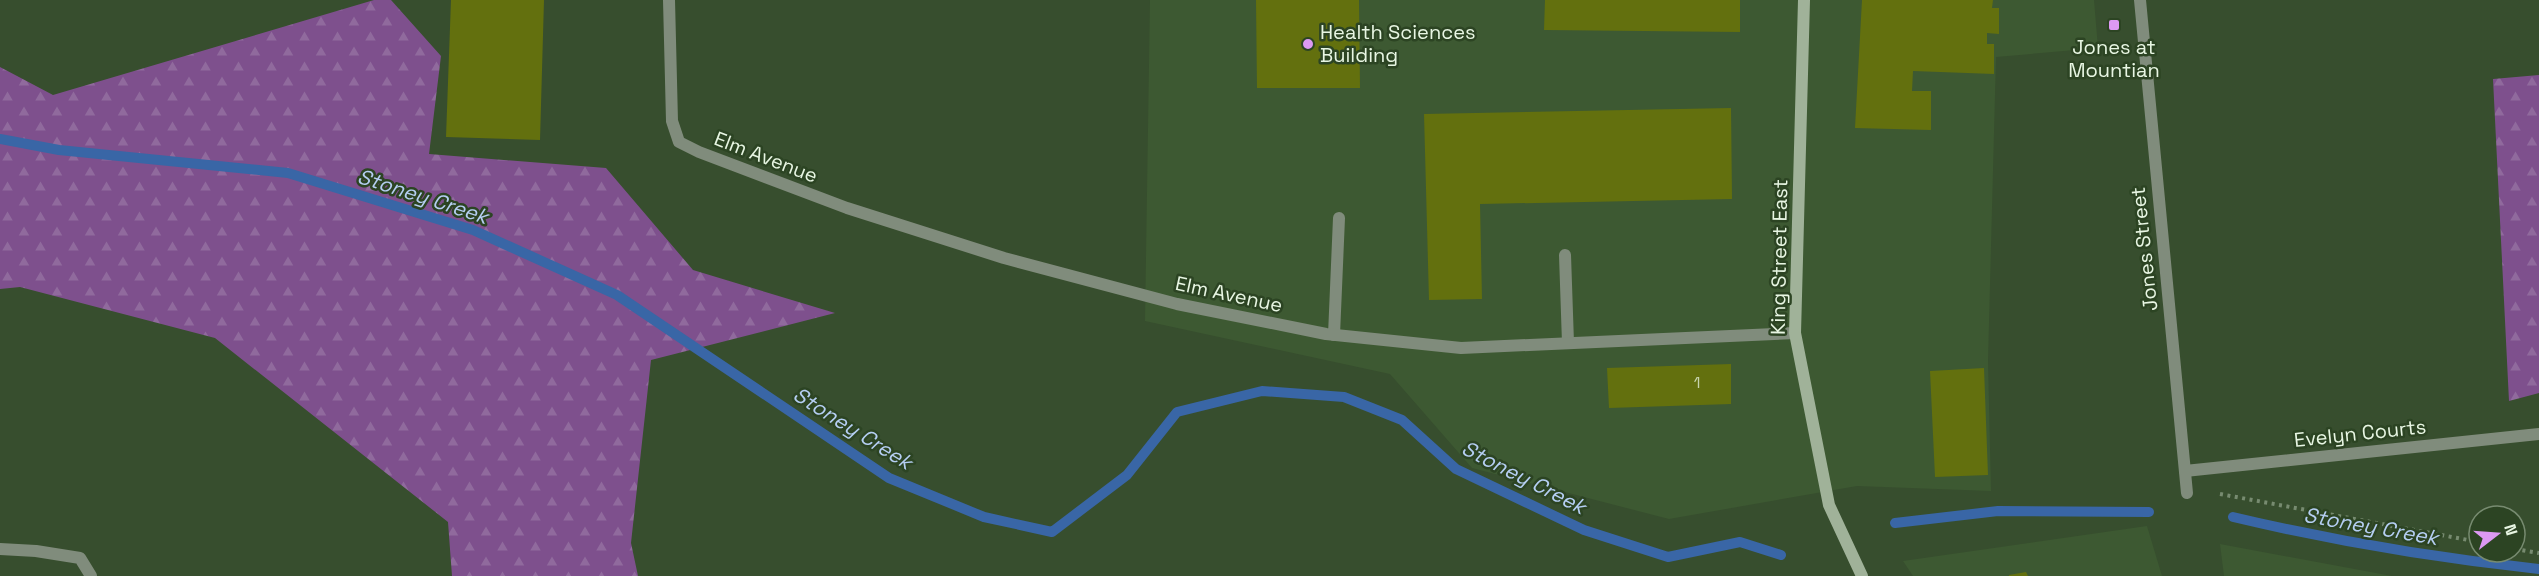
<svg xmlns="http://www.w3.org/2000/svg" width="2539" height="576" viewBox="0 0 2539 576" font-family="'Space Grotesk',sans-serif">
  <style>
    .built { fill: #3d5932 }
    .forest { fill: url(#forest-firs) }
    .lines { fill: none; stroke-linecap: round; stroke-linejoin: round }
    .stream { stroke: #3966a6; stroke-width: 10 }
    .building { fill: #63700e }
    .path { stroke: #778b70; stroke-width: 4; stroke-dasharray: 3 4.5; stroke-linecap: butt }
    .service { stroke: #808c7c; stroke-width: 12 }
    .minor { stroke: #808c7c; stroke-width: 12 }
    .secondary { stroke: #a0b299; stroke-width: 12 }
    .poi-dot { fill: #dd99f3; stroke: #2c4423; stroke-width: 2 }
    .labels { text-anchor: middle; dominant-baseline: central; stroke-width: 5; stroke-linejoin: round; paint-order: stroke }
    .number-label { font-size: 16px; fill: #c7d4ae }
    .poi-label { font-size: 20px; fill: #e8f6e3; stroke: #2c4423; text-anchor: start }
    .street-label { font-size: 20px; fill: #e8f6e3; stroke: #2c4423 }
    .water-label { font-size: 21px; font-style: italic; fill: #b5cef2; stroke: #2c4423 }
  </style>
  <defs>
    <pattern id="forest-firs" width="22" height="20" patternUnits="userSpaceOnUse" patternTransform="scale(1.5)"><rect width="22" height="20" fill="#7e508d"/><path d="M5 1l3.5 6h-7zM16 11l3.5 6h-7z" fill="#906a9d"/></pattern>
  </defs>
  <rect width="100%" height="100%" fill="#374e2e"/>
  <path class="built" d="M 1150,0 L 2094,0 L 2098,48 L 1996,57 L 1988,361 L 1991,491 L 1857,486 L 1669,519 L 1472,468 L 1390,374 L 1145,321 Z
    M 2147,526 L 2162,576 L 1913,576 L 1903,561 Z
    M 2220,544 L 2392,576 L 2224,576 Z"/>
  <path class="forest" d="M 374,0 L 391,0 L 441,56 L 429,154 L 606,168 L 693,270 L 835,313 L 651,360 L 631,543 L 638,576 L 452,576 L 448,522 L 215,338 L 20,287 L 0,289 L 0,67 L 53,95 Z
    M 2539,75 L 2539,393 L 2509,401 L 2493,79 Z"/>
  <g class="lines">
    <path class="stream" d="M 0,139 L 59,150 L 288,173 L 473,230 L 617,295 L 889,478 L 984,517 L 1052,532 L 1127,475 L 1177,412 L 1262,391 L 1344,397 L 1402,420 L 1456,469 L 1584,530 L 1668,557 L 1740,542 L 1781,555
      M 2233,517 C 2334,541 2435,558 2539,569
      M 1895,523 L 1998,511 L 2149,512"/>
  </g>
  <path class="building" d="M 451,0 L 544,0 L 540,140 L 446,137 Z
    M 1256,0 L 1359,0 L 1360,88 L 1257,88 Z
    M 1545,0 L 1740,0 L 1740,32 L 1544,30 Z
    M 1862,0 L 1993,0 L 1992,8 L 1999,8 L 1999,34 L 1987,33 L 1987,44 L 1994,44 L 1994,74 L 1913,71 L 1912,91 L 1931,91 L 1931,130 L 1855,128 Z
    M 1731,108 L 1732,199 L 1480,204 L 1482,299 L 1429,300 L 1424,114 Z
    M 1731,364 L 1731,404 L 1609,408 L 1607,368 Z
    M 1984,368 L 1988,475 L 1935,477 L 1930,371 Z
    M 2026,572 L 2028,576 L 2009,576 L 2009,575 Z"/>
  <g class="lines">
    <path class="path" d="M 2220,494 L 2479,542
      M 2515,549 L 2539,553"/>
    <path class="service" d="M 1565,255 L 1568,343
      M 1334,335 L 1339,218
      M 2185,471 L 2539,434"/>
    <path class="minor" d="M 669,0 L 672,121 L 679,142 L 699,152 L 847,208 L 1004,258 L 1177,304 L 1326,334 L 1461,348 L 1795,333
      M 2140,0 L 2187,493
      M 0,549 L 36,551 L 80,558 L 91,576"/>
    <path class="secondary" d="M 1804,0 L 1795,333 L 1829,505 L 1862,576"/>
  </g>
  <g class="poi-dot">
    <rect x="2108" y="19" width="12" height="12" rx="3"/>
    <circle cx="1308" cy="44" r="6"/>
  </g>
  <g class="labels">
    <g class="number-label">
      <text x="1697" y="382">1</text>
    </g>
    <g class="poi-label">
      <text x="1320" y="32">Health Sciences<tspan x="1320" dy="23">Building</tspan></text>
      <text x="2114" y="47" text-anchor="middle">Jones at<tspan x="2114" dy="23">Mountian</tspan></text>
    </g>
    <g class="street-label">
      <text transform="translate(766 157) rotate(21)">Elm Avenue</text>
      <text transform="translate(2144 249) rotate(-96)">Jones Street</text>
      <text transform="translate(1779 257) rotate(-89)">King Street East</text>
      <text transform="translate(1229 294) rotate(12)">Elm Avenue</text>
      <text transform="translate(2360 433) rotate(-6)">Evelyn Courts</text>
    </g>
    <g class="water-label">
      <text transform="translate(423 196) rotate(18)">Stoney Creek</text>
      <text transform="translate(853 428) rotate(32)">Stoney Creek</text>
      <text transform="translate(1524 477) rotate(27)">Stoney Creek</text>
      <text transform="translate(2371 526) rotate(10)">Stoney Creek</text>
    </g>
  </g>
  <g transform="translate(2497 534) rotate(73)"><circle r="28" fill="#2c4423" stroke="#778b70" stroke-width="1.5"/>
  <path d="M0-4.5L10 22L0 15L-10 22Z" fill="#dd99f3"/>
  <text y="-9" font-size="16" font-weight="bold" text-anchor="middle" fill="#e8f6e3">N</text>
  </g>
</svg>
